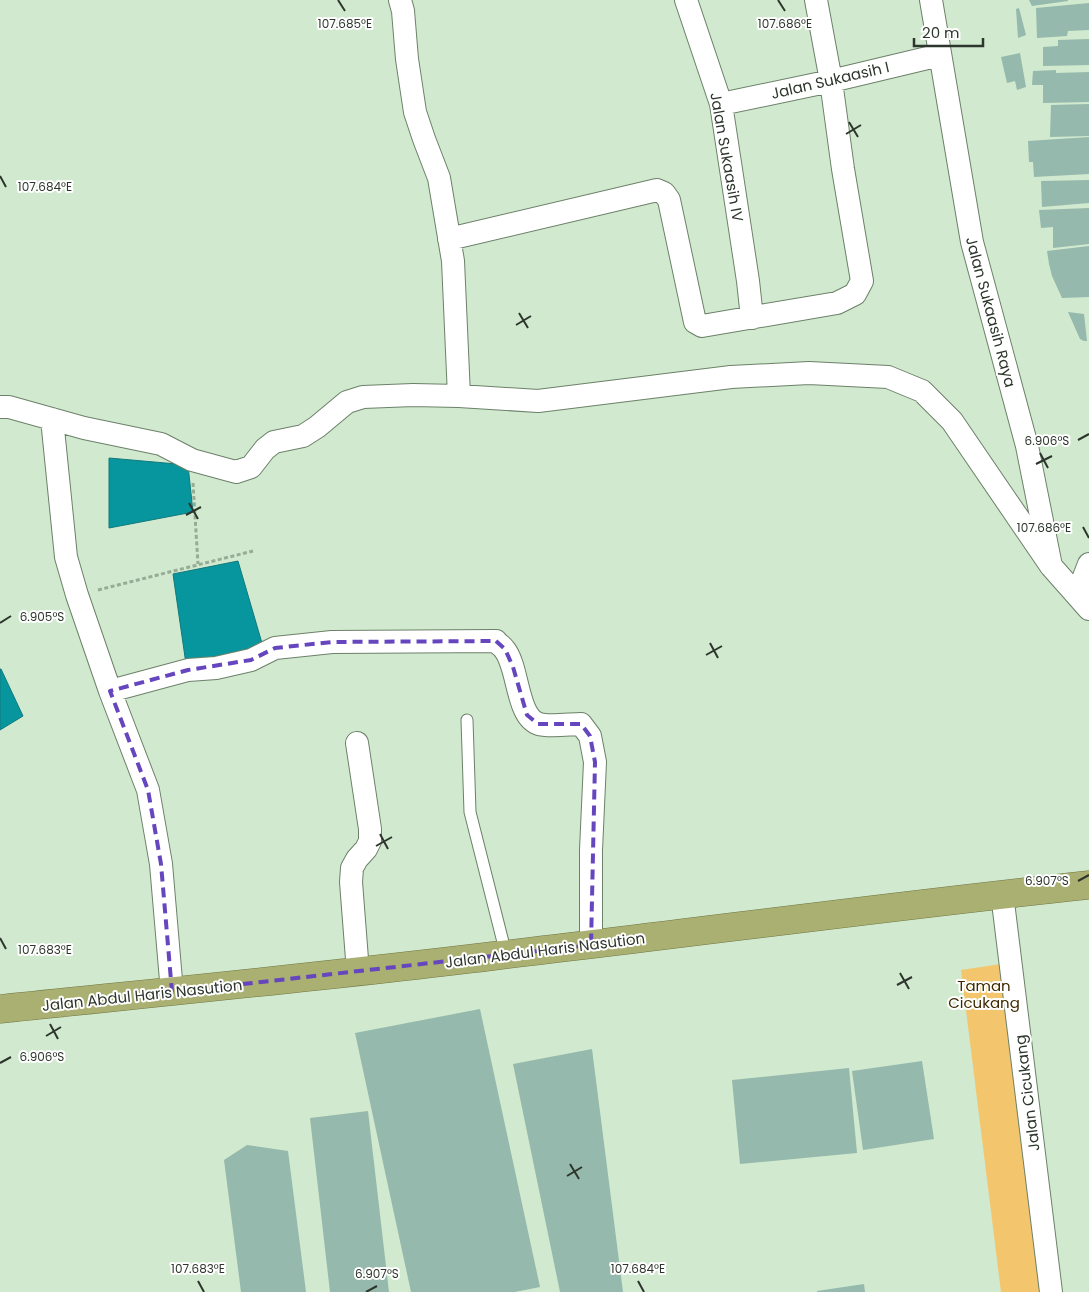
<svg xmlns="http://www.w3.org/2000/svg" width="1089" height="1292" viewBox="0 0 1089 1292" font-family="Poppins,sans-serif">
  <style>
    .green { fill: #f3c66d }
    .water { fill: #07969e; stroke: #12797c }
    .building { fill: #95b9ac }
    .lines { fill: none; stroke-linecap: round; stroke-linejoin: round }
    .service-casing { stroke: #6c8169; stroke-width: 13 }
    .minor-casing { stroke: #6c8169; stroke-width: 24 }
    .trunk-casing { stroke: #717843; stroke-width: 29 }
    .path { stroke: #98ab96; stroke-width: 3; stroke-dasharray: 4 2.5; stroke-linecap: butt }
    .service { stroke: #fff; stroke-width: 11 }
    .minor { stroke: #fff; stroke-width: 22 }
    .trunk { stroke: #aaaf72; stroke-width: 28 }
    .marked { fill: none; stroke: #6646bf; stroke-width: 4; stroke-dasharray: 10 6; stroke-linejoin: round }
    .ticks { fill: none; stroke: #2d362c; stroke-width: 2 }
    .labels { text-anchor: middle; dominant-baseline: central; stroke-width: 4; stroke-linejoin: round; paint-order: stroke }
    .street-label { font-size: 15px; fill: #2d362c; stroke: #fff }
    .park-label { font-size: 15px; fill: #3d2a00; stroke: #fff }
    .ticks-label { font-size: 12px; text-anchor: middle; fill: #2d362c; stroke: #fff; stroke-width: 4; stroke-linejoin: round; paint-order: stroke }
  </style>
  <rect width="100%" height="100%" fill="#d1e9cf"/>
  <path class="green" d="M 1001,964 L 1042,1292 L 1001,1292 L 961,970 Z"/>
  <path class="water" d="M 109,458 L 188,465 L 193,512 L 109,528 Z
    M 238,561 L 264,650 L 186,664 L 173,574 Z
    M 0,669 L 1,669 L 23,716 L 0,730 Z"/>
  <path class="building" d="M 1029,0 L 1068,0 L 1068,1 L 1032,6 Z
    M 1089,3 L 1089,30 L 1068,31 L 1067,36 L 1037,38 L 1036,8 Z
    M 1019,8 L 1026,35 L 1018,38 L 1016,9 Z
    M 1089,39 L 1089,65 L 1043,66 L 1043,47 L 1058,46 L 1058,40 Z
    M 1020,53 L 1026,87 L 1017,90 L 1015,81 L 1007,83 L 1001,57 Z
    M 1056,70 L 1056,73 L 1089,72 L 1089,102 L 1043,103 L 1043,85 L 1032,85 L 1033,71 Z
    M 1089,104 L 1089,136 L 1050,137 L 1051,105 Z
    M 1089,137 L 1089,174 L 1034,177 L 1033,162 L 1029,162 L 1028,141 Z
    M 1089,180 L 1089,203 L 1042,207 L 1041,181 Z
    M 1089,208 L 1089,244 L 1053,248 L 1053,227 L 1041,228 L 1039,210 Z
    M 1089,246 L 1089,297 L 1062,298 L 1052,276 L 1049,264 L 1047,251 Z
    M 1068,312 L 1084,314 L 1087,341 L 1084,341 L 1080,339 Z
    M 480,1009 L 540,1287 L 515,1292 L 411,1292 L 355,1033 Z
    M 592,1049 L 623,1292 L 560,1292 L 513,1064 Z
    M 922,1061 L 934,1139 L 863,1150 L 852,1071 Z
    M 849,1068 L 857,1153 L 740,1164 L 732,1080 Z
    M 368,1111 L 389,1292 L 330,1292 L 310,1118 Z
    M 247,1145 L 288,1151 L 306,1292 L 241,1292 L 224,1160 Z
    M 864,1284 L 865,1292 L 817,1292 L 817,1291 Z"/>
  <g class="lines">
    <g class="service-casing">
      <path id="service" d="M 467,720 L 470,812 L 506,954"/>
    </g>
    <g class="minor-casing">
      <path id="minor" d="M 400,0 L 403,11 L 407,59 L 415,112 L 424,139 L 439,178 L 453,261 L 459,396
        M 686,0 L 721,104 L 748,281 L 752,318
        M 931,0 L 972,242 L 1027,446 L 1051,566 L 1089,609
        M 721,104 L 831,81 L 940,55
        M 449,239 L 657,190 L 664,193 L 669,200 L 695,322 L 702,326 L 837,303 L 855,294 L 862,281 L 843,169 L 831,81 L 816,0
        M 0,407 L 9,407 L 84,428 L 161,444 L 192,460 L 236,472 L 251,467 L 265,449 L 274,442 L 303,436 L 317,427 L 347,402 L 363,397 L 413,395 L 459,396 L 538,401 L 731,377 L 809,373 L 888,377 L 922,391 L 952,421 L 1051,566
        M 52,419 L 66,557 L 77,595 L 110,691 L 148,790 L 161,864 L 172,992
        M 1077,595 L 1089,564
        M 110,691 L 188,670 L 216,668 L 251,660 L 275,648 L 332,642 L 496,641 C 498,644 502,646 504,649 C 519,666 516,717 539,724 C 548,727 571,724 581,724 L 590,736 L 595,762 L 591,850 L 591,945
        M 357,743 L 370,829 L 370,841 L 366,849 L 357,859 L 352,868 L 351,882 L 358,972
        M 1002,894 L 1051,1292"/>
    </g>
    <g class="trunk-casing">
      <path id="trunk" d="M 0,1009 C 164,992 329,976 493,956 C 692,933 890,906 1089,885"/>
    </g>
    <path class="path" d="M 193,483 L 198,564
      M 98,590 L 253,551"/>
    <use href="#service" class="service"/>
    <use href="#minor" class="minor"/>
    <use href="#trunk" class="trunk"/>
  </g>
  <path class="marked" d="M 496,641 L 505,649 L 513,667 L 527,715 L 538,724 L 581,724 L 590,736 L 595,762 L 591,945 L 172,992 L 161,864 L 148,790 L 110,691 L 188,670 L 251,660 L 275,648 L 332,642 Z"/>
  <path class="ticks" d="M 338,0 L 345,11M 778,0 L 785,11M 849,122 L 858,137M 846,134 L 861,125M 0,176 L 6,187M 519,313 L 528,328M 516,325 L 531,316M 1078,440 L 1089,434M 1040,453 L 1048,468M 1036,464 L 1052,456M 189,503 L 198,519M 186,515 L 201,507M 1083,527 L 1089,538M 0,623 L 11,616M 710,643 L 718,658M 706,655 L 722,646M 380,834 L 388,849M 376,846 L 392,837M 1078,881 L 1089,875M 0,938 L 6,949M 900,973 L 909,989M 897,985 L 912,977M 50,1024 L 58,1039M 46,1036 L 61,1027M 0,1063 L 11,1057M 570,1164 L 579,1179M 567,1176 L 582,1167M 198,1281 L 204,1292M 638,1281 L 644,1292M 366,1292 L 377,1286"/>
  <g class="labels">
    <g class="street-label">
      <text transform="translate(830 80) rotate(-13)">Jalan Sukaasih I</text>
      <text transform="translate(727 157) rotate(80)">Jalan Sukaasih IV</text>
      <text transform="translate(991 312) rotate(75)">Jalan Sukaasih Raya</text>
      <text transform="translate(545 950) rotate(-7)">Jalan Abdul Haris Nasution</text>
      <text transform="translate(142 995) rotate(-6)">Jalan Abdul Haris Nasution</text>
      <text transform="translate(1027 1093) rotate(-97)">Jalan Cicukang</text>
    </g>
    <g class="park-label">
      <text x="984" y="985">Taman<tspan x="984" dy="17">Cicukang</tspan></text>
    </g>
  </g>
  <g class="ticks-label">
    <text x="345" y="28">107.685°E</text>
    <text x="785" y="28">107.686°E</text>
    <text x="45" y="191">107.684°E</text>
    <text x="1047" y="445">6.906°S</text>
    <text x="1044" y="532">107.686°E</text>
    <text x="42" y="621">6.905°S</text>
    <text x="1047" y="885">6.907°S</text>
    <text x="45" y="954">107.683°E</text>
    <text x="42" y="1061">6.906°S</text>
    <text x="198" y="1273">107.683°E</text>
    <text x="638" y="1273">107.684°E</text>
    <text x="377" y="1278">6.907°S</text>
  </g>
  <path d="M914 38v8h69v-8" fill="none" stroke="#2d362c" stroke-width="2.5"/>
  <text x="922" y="38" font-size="15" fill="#2d362c" stroke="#ffffff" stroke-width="4" paint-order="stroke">20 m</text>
</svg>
